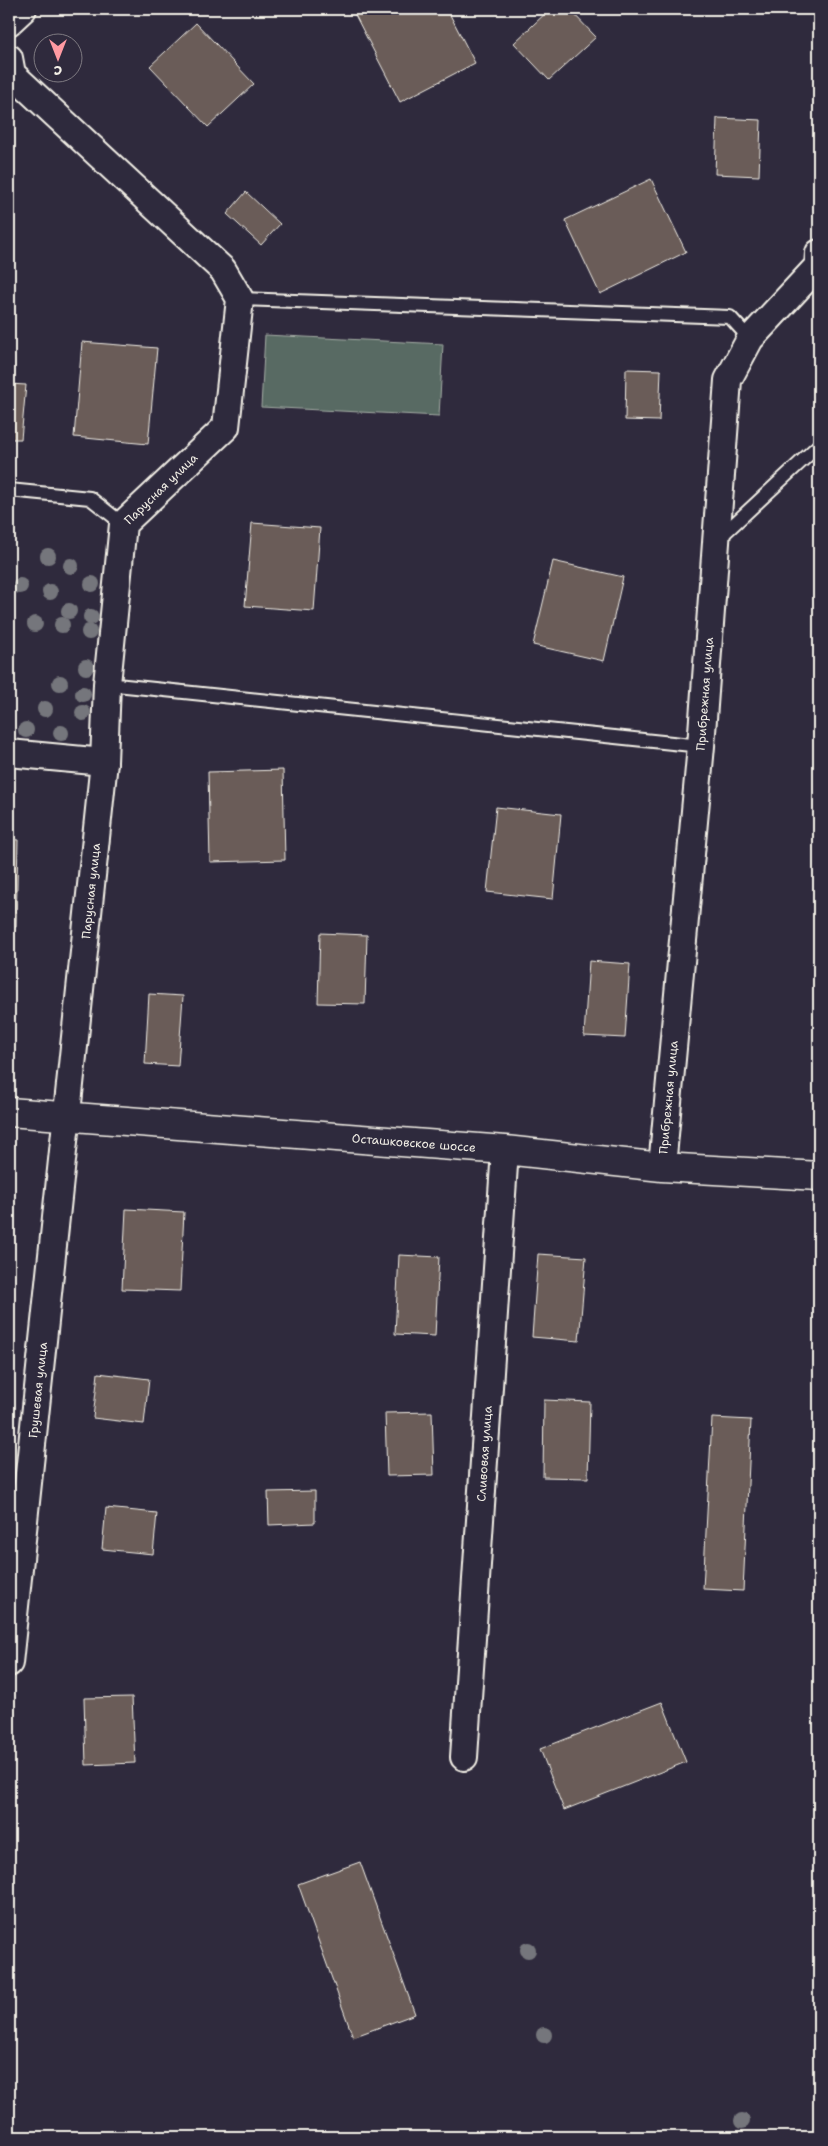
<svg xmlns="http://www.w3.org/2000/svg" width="828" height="2146" viewBox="0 0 828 2146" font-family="'Shantell Sans',sans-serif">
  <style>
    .green { fill: #586b64; stroke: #a6aea6 }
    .building { fill: #6a5c58; stroke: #f4f1e8 }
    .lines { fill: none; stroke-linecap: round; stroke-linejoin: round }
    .lane-casing { stroke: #f4f1e8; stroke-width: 16 }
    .street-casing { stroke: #f4f1e8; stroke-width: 30 }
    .secondary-casing { stroke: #f4f1e8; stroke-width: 31 }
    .lane { stroke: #2f2a3d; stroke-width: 12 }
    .street { stroke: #2f2a3d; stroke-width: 26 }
    .secondary { stroke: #2f2a3d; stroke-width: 28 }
    .tree { fill: #75767b }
    .labels { text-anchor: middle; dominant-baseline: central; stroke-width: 4.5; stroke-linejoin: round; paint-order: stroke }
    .street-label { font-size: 12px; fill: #f4f1e8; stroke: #2f2a3d }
  </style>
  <rect width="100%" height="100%" fill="#2f2a3d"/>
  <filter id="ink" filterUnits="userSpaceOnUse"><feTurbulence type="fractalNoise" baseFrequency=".02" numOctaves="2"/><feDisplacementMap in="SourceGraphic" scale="10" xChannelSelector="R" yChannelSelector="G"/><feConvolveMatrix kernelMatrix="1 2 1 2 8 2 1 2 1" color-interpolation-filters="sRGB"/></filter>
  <g filter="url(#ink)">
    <path class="green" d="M 265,335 L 443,344 L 439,416 L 261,407 Z"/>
    <path class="building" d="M 352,9 L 447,9 L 475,63 L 400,102 Z
      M 550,9 L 569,9 L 596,37 L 549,80 L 514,43 Z
      M 196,23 L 254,84 L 208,127 L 150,66 Z
      M 717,118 L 761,120 L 759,176 L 715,174 Z
      M 651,179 L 686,252 L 600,294 L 565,220 Z
      M 246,192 L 280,224 L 261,245 L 227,214 Z
      M 82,342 L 157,348 L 148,444 L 74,437 Z
      M 626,369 L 661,370 L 659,421 L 625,420 Z
      M 9,384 L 26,385 L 21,439 L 9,439 Z
      M 252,523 L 320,528 L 314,611 L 245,606 Z
      M 553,561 L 623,577 L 604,661 L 533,645 Z
      M 283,770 L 285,860 L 210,862 L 208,772 Z
      M 496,807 L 561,814 L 553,899 L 487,892 Z
      M 9,839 L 18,840 L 16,927 L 9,927 Z
      M 320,933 L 367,935 L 365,1004 L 318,1003 Z
      M 589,961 L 630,964 L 625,1038 L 584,1036 Z
      M 149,994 L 183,996 L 178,1066 L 145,1064 Z
      M 126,1209 L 184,1212 L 180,1291 L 122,1289 Z
      M 538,1254 L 586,1257 L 579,1341 L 532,1337 Z
      M 399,1255 L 439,1257 L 435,1336 L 395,1334 Z
      M 98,1373 L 149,1379 L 144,1424 L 93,1418 Z
      M 544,1400 L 590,1402 L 588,1478 L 543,1477 Z
      M 432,1412 L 434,1475 L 387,1476 L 385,1413 Z
      M 712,1418 L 751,1420 L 743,1591 L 703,1589 Z
      M 315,1491 L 315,1523 L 269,1525 L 268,1492 Z
      M 106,1508 L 157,1513 L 153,1554 L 102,1549 Z
      M 132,1697 L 135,1763 L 86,1765 L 84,1698 Z
      M 662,1702 L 686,1762 L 564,1810 L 540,1749 Z
      M 360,1862 L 415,2014 L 353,2037 L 298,1884 Z"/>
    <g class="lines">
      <g class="lane-casing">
        <path id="lane" d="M 240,299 L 730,317 L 750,339
          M 9,490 L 90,498 L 123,524
          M 718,539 L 819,445
          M 107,684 L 701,746"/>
      </g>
      <g class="street-casing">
        <g id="street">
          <path d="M 9,22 L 23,9"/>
          <path d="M 9,58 L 12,74 L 223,270 L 240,299 L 226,427 L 123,524 L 107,684 L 104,762 L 9,1663"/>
          <path d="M 9,753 L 104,762"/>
          <path id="s1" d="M 662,1167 L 701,746 L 728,380 L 750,339 L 818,266 L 819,253"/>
          <path id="s2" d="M 464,1757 L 505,1150"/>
        </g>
      </g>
      <g class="secondary-casing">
        <g id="secondary">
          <path id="s3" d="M 9,1112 L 505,1150 L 662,1167 L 819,1176"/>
        </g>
      </g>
      <use href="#lane" class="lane"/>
      <use href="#street" class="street"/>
      <use href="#secondary" class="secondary"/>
    </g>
    <g class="tree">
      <circle cx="48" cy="556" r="8"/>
      <circle cx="71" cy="566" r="8"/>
      <circle cx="92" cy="584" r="8"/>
      <circle cx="20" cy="586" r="8"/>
      <circle cx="50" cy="592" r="8"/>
      <circle cx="69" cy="611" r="8"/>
      <circle cx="91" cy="617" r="8"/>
      <circle cx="35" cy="624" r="8"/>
      <circle cx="62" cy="625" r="8"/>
      <circle cx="89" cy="632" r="8"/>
      <circle cx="86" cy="667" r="8"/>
      <circle cx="60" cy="683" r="8"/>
      <circle cx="83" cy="694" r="8"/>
      <circle cx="45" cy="709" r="8"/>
      <circle cx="83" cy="713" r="8"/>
      <circle cx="26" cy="730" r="8"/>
      <circle cx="61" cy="733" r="8"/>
      <circle cx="528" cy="1950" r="8"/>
      <circle cx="544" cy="2035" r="8"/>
      <circle cx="742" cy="2121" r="8"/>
    </g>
  </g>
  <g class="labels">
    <g class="street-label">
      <text transform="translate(161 489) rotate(-44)">Парусная улица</text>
      <text stroke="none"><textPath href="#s1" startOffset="475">Прибрежная улица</textPath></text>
      <text transform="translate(91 891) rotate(-84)">Парусная улица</text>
      <text stroke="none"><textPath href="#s1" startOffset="70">Прибрежная улица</textPath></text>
      <text stroke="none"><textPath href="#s3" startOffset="406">Осташковское шоссе</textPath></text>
      <text transform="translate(38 1390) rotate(-84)">Грушевая улица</text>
      <text stroke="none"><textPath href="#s2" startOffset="304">Сливовая улица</textPath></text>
    </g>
  </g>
  <rect width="828" height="2146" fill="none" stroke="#2f2a3d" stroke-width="30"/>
  <rect x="15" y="15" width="798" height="2116" fill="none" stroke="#f4f1e8" stroke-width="2" filter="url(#ink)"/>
  <g transform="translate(58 58) rotate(180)"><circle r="24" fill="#2f2a3d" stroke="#7e7a81"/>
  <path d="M0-4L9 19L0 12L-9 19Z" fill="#ff9aa2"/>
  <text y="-8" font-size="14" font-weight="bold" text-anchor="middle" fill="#f4f1e8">С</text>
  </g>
</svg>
